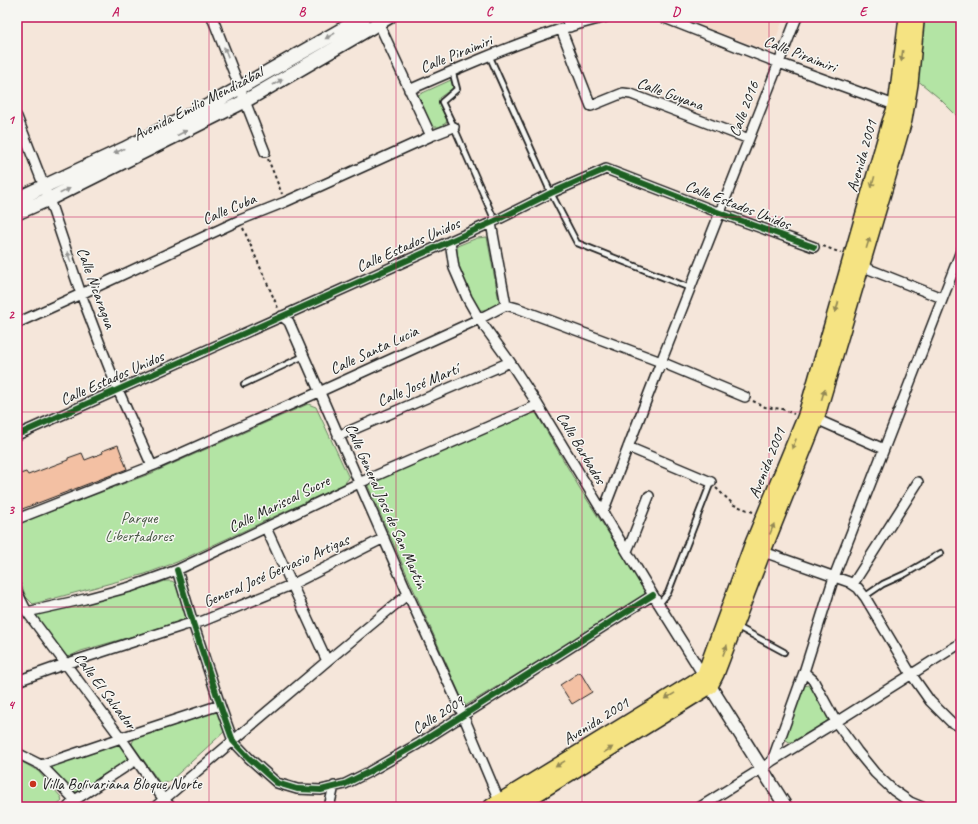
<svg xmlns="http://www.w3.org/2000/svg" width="978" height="824" viewBox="0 0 978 824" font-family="Caveat,sans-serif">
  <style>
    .built { fill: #f4dbca }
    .green { fill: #b3e4a4; stroke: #688060 }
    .building { fill: #f3c0a3; stroke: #1c1c1c }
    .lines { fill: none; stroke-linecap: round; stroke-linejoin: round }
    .service-casing { stroke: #1c1c1c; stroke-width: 8 }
    .minor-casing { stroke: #1c1c1c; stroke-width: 12 }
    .tertiary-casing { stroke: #1c1c1c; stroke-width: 15 }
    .secondary-casing { stroke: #1c1c1c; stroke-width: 16 }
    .primary-casing { stroke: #1c1c1c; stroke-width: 18 }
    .path { stroke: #1c1c1c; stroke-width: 2; stroke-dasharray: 3 3; stroke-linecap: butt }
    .service { stroke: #f6f6f2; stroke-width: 4.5 }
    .minor { stroke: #f6f6f2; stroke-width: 9 }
    .tertiary { stroke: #f6f6f2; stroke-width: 12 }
    .secondary { stroke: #f6f6f2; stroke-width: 13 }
    .primary { stroke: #f5e382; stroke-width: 15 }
    .cycleway-casing { stroke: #f6f6f2; stroke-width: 8 }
    .cycleway { stroke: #1b5e20; stroke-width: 6 }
    .oneway { fill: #949492 }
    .oneway2 { fill: #938954 }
    .grid { fill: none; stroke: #c2185b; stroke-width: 1; stroke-opacity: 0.55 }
    .poi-dot { fill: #c8321e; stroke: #f6f6f2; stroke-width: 1.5 }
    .labels { text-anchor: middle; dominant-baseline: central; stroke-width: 3; stroke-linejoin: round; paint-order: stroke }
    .street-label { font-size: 16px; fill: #1c1c1c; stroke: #f6f6f2 }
    .park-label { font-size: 16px; fill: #495845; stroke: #f6f6f2 }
    .poi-label { font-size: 16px; fill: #1c1c1c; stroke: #f6f6f2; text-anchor: start }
    .neatline { fill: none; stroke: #c2185b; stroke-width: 1.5 }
    .grid-label { font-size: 13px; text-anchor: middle; font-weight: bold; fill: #c2185b }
  </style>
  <rect width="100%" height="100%" fill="#f5e6da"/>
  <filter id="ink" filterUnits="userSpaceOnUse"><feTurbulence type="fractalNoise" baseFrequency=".025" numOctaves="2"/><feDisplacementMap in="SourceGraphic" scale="8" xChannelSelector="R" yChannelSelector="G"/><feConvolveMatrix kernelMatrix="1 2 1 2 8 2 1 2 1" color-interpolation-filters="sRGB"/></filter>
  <g filter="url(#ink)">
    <path class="built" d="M 700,17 L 784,17 L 772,49 L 770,52 L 697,24 Z"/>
    <path class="green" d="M 922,17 L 961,17 L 961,120 L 939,98 L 916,79 Z
      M 451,80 L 453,88 L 439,98 L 447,119 L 446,123 L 439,127 L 432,127 L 418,95 Z
      M 487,237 L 499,301 C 495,308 485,311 478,310 C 467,289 456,271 457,246 L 477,238 Z
      M 308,404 L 316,407 L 349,478 L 344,484 L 177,562 L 145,574 L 33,604 L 26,597 L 17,574 L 17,524 L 152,473 Z
      M 536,413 L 579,487 L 645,590 L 644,597 L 465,706 L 367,484 L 529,414 Z
      M 165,581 L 172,581 L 179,586 L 187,614 L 185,619 L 161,628 L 81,651 L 68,657 L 62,655 L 35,618 L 38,612 L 54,610 L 157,584 Z
      M 809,685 L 813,687 L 829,717 L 827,721 L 792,742 L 789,742 L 785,739 L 783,734 L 803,686 Z
      M 217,712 L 225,731 L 169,782 L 160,783 L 132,744 L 134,738 L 208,713 Z
      M 119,744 L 127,755 L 127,760 L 77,792 L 70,791 L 51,772 L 54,764 L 113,745 Z
      M 17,759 L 38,771 L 61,797 L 62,801 L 55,807 L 17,807 Z"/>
    <path class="building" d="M 118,445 L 127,469 L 17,511 L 17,475 L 26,472 L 28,475 L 68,460 L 68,458 L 82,453 L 85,460 L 103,453 L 102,451 Z
      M 580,672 L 592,692 L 572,704 L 560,685 Z"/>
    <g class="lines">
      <g class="service-casing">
        <path id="service" d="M 489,55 L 551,193 L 577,243 L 690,288
          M 452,70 L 457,89 L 442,102 L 454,127 L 495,221
          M 244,384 L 304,356
          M 864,597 L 883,584 L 905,574 L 941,553
          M 659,604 L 668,593 L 711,482
          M 736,626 L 784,652"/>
      </g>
      <g class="minor-casing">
        <path id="minor" d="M 212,17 L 265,152
          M 374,17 L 379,24 L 431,136
          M 565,17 L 570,27
          M 662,17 L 779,63 L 900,107
          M 561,29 L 591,106 L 623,93 L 631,94 L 749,139
          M 409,90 C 459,68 509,46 561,29 C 576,25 591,21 606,17
          M 17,117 L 49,199 L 81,294 L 103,352 L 118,390 L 152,466
          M 491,223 L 506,305
          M 450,241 L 454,268 L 467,298 L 479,319 L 510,362 L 538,405 L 653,595 L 705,678
          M 861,266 L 942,298
          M 282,316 L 289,322 L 408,594 L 463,715 L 501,805
          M 17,323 L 81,294 L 240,220 L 285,202 L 431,136 L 454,127
          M 661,362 L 797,17
          M 816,419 L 884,449
          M 17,435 L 495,221 L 551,193 L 606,169 L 720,213 L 814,247
          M 338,436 L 510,362
          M 628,447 L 711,482
          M 603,512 L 663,357
          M 17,519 L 157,464 L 319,392 L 479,319 L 506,305 L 517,308 L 661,362 L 745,397
          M 266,528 L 327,661
          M 758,550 L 849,582 L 858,588 L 865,597 L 911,674 L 930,701 L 951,722 L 961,727
          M 627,551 L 633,537 L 649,496
          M 177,570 L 193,623 L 220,705 L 233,741 L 249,758 L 277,783 L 297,789 L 321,790 L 345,784 L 369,772 L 418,744 L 653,595
          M 853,584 L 918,482
          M 17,592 L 27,612 L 121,738 L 164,800 L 171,807
          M 27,612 L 85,599 L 130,587 L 177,570 L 359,483 L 538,405
          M 804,672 L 813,680 L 836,722 L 857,751 L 875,773 L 893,790 L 910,802 L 922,807
          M 17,681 L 65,664 L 185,625 L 203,621 L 291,585 L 384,538
          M 17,753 L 41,765 L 75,800
          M 772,761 L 804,672 L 834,577 L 884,449 L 961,251
          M 41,765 L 121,738 L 132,734 L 220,705
          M 68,807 L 75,800 L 136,760
          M 155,807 L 327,661 L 408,594
          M 329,807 L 334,786
          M 700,807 L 761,769 L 772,761 L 836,722 L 961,643"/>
      </g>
      <g class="tertiary-casing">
        <path id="tertiary" d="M 710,686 L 786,807"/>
      </g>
      <g class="secondary-casing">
        <path id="secondary" d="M 17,199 L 124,149 L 213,103 L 364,17
          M 17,213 L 49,199 L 245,101 L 389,17"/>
      </g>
      <g class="primary-casing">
        <path id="primary" d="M 491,807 L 704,676 L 751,548 L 805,418 L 832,325 L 890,122 L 896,106 L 907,17
          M 515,807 L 710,686 L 716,674 L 763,551 L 816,419 L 891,166 L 904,120 L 910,84 L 916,22"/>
      </g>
      <path class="path" d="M 268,159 L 282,194
        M 243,228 L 278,308
        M 823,246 L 841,253
        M 753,401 L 765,407 L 782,409 L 794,414
        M 716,488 L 734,505 L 753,512"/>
      <use href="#service" class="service"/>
      <use href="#minor" class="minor"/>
      <use href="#tertiary" class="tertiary"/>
      <use href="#secondary" class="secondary"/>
      <use href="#primary" class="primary"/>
      <g class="cycleway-casing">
        <path id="cycleway" d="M 17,435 L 495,221 L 551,193 L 606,169 L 720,213 L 814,247
          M 177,570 L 193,623 L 220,705 L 233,741 L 249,758 L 277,783 L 297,789 L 321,790 L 345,784 L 369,772 L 418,744 L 653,595"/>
      </g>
      <use href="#cycleway" class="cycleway"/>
    </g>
    <defs><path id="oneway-solid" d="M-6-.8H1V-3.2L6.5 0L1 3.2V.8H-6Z"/></defs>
    <g class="oneway">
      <use href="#oneway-solid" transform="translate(330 36) rotate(150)"/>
      <use href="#oneway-solid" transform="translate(226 52) rotate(-112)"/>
      <use href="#oneway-solid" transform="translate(278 82) rotate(-30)"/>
      <use href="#oneway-solid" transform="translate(182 133) rotate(-27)"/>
      <use href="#oneway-solid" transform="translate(119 151) rotate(154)"/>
      <use href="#oneway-solid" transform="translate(65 191) rotate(-27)"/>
      <use href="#oneway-solid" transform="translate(69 257) rotate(-109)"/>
    </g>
    <g class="oneway2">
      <use href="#oneway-solid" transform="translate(902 56) rotate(97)"/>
      <use href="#oneway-solid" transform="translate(873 182) rotate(106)"/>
      <use href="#oneway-solid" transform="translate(868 243) rotate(-73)"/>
      <use href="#oneway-solid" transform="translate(837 307) rotate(106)"/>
      <use href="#oneway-solid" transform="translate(823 395) rotate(-73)"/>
      <use href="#oneway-solid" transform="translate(794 444) rotate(112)"/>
      <use href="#oneway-solid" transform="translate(772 529) rotate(-68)"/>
      <use href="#oneway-solid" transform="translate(725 650) rotate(-69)"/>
      <use href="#oneway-solid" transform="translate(670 696) rotate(148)"/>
      <use href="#oneway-solid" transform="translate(608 750) rotate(-32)"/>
      <use href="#oneway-solid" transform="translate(560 764) rotate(148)"/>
    </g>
  </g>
  <path class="grid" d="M 209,17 L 209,807M 396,17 L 396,807M 582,17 L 582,807M 769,17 L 769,807M 17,217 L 961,217M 17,412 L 961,412M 17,607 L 961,607"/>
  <circle class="poi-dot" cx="33" cy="784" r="4"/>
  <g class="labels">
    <g class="street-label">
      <text transform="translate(456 54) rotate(-22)">Calle Piraimiri</text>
      <text transform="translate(800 54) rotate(21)">Calle Piraimiri</text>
      <text transform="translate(670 94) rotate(20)">Calle Guyana</text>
      <text transform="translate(198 104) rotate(-27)">Avenida Emilio Mendizábal</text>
      <text transform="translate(744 109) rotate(-69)">Calle 2016</text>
      <text transform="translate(862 156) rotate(-74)">Avenida 2001</text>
      <text transform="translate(738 205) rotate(21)">Calle Estados Unidos</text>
      <text transform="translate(229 209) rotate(-23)">Calle Cuba</text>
      <text transform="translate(408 245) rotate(-24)">Calle Estados Unidos</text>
      <text transform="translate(96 288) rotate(70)">Calle Nicaragua</text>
      <text transform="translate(374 350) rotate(-25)">Calle Santa Lucia</text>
      <text transform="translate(112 378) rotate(-24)">Calle Estados Unidos</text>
      <text transform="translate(418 385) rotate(-23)">Calle José Martí</text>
      <text transform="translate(581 448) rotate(59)">Calle Barbados</text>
      <text transform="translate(767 463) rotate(-68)">Avenida 2001</text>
      <text transform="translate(279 504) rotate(-26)">Calle Mariscal Sucre</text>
      <text transform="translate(386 506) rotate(66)">Calle General José de San Martín</text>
      <text transform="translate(276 571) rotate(-24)">General José Gervasio Artigas</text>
      <text transform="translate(105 691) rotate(53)">Calle El Salvador</text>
      <text transform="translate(438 715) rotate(-32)">Calle 2009</text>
      <text transform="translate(596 721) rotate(-32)">Avenida 2001</text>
    </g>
    <g class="park-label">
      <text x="139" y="518">Parque<tspan x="139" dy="18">Libertadores</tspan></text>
    </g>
    <g class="poi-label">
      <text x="41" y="784">Villa Bolivariana Bloque Norte</text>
    </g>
  </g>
  <rect width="978" height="824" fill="none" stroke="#f6f6f2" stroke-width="44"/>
  <rect x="22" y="22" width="934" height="780" class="neatline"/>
  <g class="grid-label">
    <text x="115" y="16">A</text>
    <text x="302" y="16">B</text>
    <text x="489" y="16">C</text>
    <text x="676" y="16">D</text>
    <text x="863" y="16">E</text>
    <text x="11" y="124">1</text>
    <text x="11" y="319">2</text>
    <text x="11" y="514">3</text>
    <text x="11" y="709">4</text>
  </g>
</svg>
